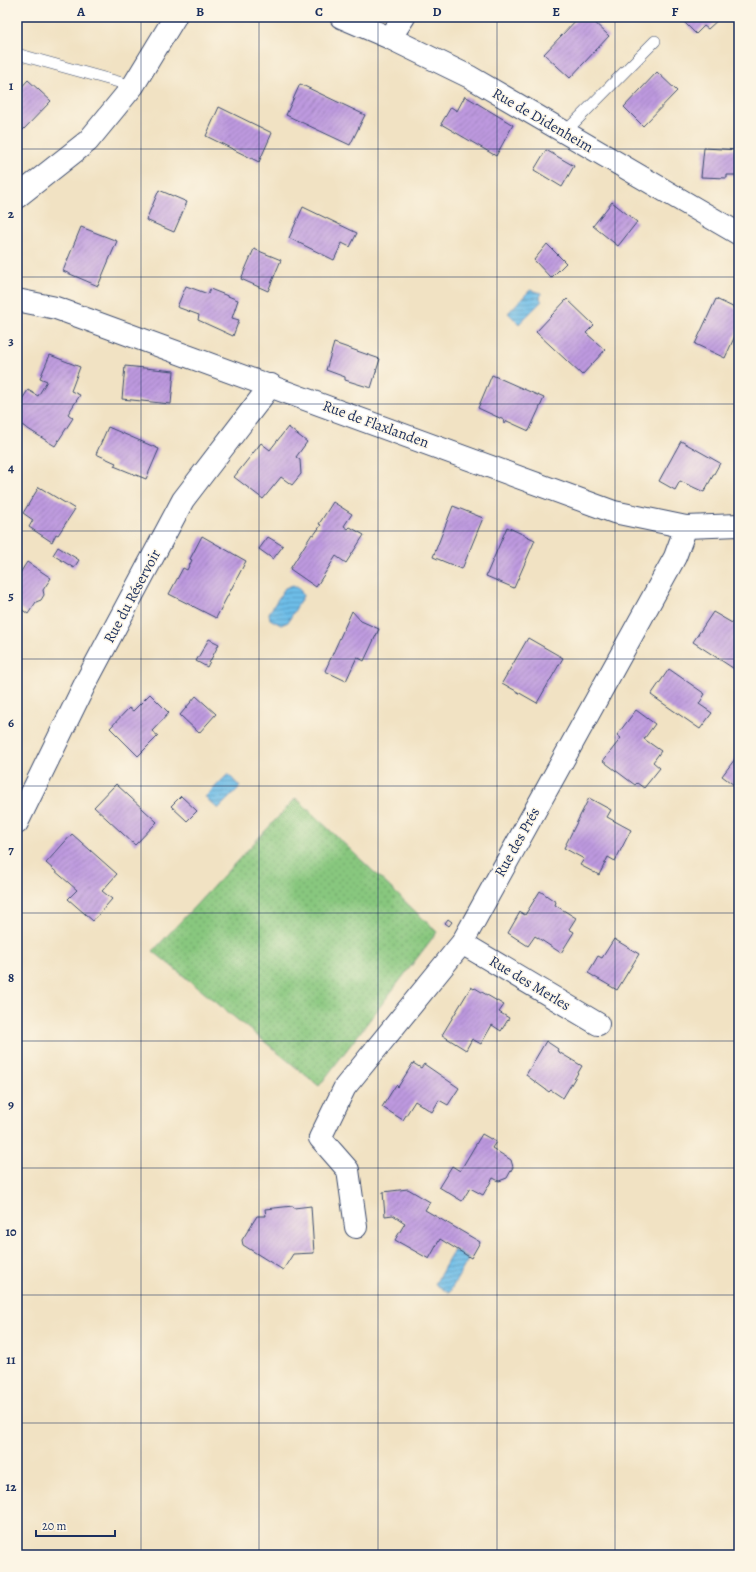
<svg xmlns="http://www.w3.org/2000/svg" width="756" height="1572" viewBox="0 0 756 1572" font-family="Alegreya,serif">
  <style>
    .grass { fill: url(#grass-dots); stroke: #527b6e }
    .water { fill: url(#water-rules); stroke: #4476a3 }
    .building { fill: url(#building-hatch) }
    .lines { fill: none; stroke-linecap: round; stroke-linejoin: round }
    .lane-casing { stroke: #3b4a6d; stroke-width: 12 }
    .street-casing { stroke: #3b4a6d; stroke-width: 24 }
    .secondary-casing { stroke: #3b4a6d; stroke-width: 24 }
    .lane { stroke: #fff; stroke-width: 11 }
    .street { stroke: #fff; stroke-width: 22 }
    .secondary { stroke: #fff; stroke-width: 22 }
    .grid { fill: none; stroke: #1b2f5e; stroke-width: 1; stroke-opacity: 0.55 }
    .labels { text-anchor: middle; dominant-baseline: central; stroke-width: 3; stroke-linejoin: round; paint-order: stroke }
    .street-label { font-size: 15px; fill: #1b2f5e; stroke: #fcf5e5 }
    .neatline { fill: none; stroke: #1b2f5e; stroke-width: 1.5 }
    .grid-label { font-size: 13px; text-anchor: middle; font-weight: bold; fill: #1b2f5e }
  </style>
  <defs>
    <pattern id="grass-dots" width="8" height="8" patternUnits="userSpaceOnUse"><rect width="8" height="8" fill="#88c77e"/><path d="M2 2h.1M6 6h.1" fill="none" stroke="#6ea26a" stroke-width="1.8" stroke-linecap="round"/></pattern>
    <pattern id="water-rules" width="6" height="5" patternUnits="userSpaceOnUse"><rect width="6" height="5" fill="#6dbde8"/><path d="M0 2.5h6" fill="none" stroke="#599abf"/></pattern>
    <pattern id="building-hatch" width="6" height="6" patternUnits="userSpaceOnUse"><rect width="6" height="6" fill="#bd99df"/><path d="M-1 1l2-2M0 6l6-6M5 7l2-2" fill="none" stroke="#997db8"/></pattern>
  </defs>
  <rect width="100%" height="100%" fill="#fcf5e5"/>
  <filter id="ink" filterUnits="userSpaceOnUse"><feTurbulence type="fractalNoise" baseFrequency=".025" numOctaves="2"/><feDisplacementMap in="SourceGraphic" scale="8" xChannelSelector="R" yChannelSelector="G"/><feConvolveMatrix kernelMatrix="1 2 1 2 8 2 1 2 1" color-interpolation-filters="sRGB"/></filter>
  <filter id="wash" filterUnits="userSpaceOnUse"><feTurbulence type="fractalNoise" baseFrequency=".012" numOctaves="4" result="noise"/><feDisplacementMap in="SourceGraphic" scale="16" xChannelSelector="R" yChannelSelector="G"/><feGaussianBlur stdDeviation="0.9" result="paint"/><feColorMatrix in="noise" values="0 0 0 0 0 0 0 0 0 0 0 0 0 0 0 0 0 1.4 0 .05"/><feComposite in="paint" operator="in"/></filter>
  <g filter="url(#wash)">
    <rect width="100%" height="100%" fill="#f1e2c3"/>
    <path class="grass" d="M 296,798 L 437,932 L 319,1086 L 153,951 Z"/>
    <path class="water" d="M 530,290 L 541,293 L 540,299 L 542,301 L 519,324 L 508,313 Z
      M 293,585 L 300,589 L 303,596 L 288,622 L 281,625 L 270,619 L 269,613 L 285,588 Z
      M 228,774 L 240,787 L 218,809 L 205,797 Z
      M 454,1250 L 469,1258 L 449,1293 L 435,1284 Z"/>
    <g id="blocks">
      <path class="building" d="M 579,17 L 589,17 L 609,36 L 570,78 L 544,54 Z
        M 679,17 L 721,17 L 708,29 L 704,26 L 696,34 Z
        M 657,72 L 677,91 L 643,126 L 624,107 Z
        M 28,80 L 51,101 L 23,130 L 17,124 L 17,92 Z
        M 300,84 L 365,115 L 350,145 L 286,115 Z
        M 465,96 L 513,125 L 496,156 L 441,124 L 451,107 L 457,111 Z
        M 219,107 L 272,133 L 259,162 L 206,136 Z
        M 704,148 L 739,150 L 739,179 L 737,179 L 738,175 L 727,175 L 727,178 L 701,177 Z
        M 546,150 L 574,166 L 562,187 L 534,170 Z
        M 159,190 L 187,202 L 174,232 L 146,220 Z
        M 612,202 L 637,222 L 618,246 L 593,226 Z
        M 303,207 L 357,233 L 350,247 L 342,243 L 334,260 L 289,238 Z
        M 81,227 L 117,241 L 98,286 L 63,271 Z
        M 547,244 L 566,263 L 551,278 L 534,260 Z
        M 254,249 L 281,260 L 268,291 L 241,279 Z
        M 186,286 L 208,294 L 210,289 L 238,300 L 232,318 L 239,320 L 233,336 L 198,320 L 199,315 L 177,307 Z
        M 567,299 L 594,325 L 586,333 L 605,350 L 582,375 L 536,332 Z
        M 716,299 L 739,310 L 739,327 L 725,358 L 695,344 Z
        M 334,343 L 380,359 L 371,388 L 345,380 L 345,377 L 326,370 Z
        M 50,355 L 80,367 L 71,391 L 80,395 L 68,414 L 73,418 L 55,446 L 17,422 L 17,407 L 28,390 L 38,396 L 47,381 L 40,378 Z
        M 125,366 L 174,371 L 171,404 L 122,399 Z
        M 492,375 L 544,398 L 529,431 L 507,421 L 505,424 L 503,423 L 504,420 L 478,408 Z
        M 108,427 L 159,449 L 146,479 L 114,466 L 116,463 L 96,454 Z
        M 288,427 L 307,442 L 296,457 L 300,460 L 301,474 L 292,485 L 281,477 L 263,499 L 234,477 L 261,443 L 270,450 Z
        M 681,441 L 720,463 L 704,492 L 680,481 L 675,490 L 659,481 Z
        M 39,487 L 75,509 L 58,535 L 56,534 L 52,542 L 29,527 L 33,520 L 23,513 Z
        M 333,502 L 352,514 L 344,526 L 348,529 L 350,527 L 364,535 L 346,563 L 336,556 L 316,587 L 290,569 L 312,534 L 314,535 L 321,525 L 319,524 Z
        M 453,506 L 483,518 L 462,569 L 433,557 Z
        M 507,527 L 535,540 L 514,588 L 486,576 Z
        M 202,536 L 246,561 L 216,618 L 169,594 L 183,568 L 187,570 L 192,560 L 190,559 Z
        M 268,537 L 283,546 L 273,559 L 259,549 Z
        M 58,547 L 79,560 L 74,568 L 53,555 Z
        M 27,562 L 51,578 L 43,590 L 44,595 L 41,600 L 36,602 L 28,614 L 17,606 L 17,570 L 20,573 Z
        M 352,611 L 361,621 L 379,629 L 364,661 L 357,657 L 346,681 L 325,671 Z
        M 713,612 L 739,627 L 739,672 L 693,642 Z
        M 528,638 L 563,658 L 537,703 L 502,683 Z
        M 209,639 L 219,644 L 207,667 L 196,661 Z
        M 669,669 L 705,694 L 699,704 L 712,713 L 700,729 L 651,695 Z
        M 150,694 L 169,713 L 152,731 L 158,736 L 138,756 L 110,728 L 129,708 L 133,711 Z
        M 196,696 L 216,714 L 199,733 L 180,715 Z
        M 636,710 L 655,724 L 644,739 L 661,751 L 653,762 L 660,768 L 644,788 L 637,783 L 635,785 L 603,761 L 621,738 L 617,735 Z
        M 735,759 L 739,762 L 738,788 L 722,776 Z
        M 116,784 L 157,822 L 135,845 L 94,807 Z
        M 181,796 L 197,811 L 187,821 L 171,806 Z
        M 589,798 L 611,810 L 607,817 L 631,830 L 615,861 L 608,857 L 599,875 L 580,865 L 584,859 L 564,848 Z
        M 72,834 L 117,874 L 102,891 L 112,899 L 93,921 L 68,899 L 77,890 L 46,863 Z
        M 540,891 L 556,902 L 555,905 L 576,918 L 569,929 L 574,932 L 561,953 L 535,936 L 528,946 L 508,933 L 520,912 L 525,915 Z
        M 448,919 L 452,922 L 449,926 L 445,923 Z
        M 614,939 L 639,954 L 617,990 L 588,973 L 598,956 L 602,958 Z
        M 471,987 L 474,989 L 475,988 L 504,1005 L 499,1012 L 509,1018 L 501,1031 L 492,1025 L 481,1044 L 472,1039 L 466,1050 L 442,1035 Z
        M 546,1041 L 558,1049 L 557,1051 L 582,1066 L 563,1098 L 551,1090 L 549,1092 L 526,1075 Z
        M 413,1063 L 421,1068 L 424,1064 L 459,1088 L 448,1105 L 439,1100 L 432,1112 L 415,1101 L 403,1120 L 382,1107 L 396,1085 L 398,1087 Z
        M 482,1134 L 496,1142 L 492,1148 L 511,1160 L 513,1167 L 507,1178 L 499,1181 L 493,1178 L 483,1195 L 470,1188 L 462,1201 L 439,1187 L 452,1166 L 460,1171 Z
        M 408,1189 L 430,1202 L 425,1210 L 480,1242 L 471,1258 L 440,1239 L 429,1259 L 395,1240 L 405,1223 L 393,1215 L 385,1216 L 383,1192 Z
        M 293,1206 L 294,1208 L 311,1206 L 314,1253 L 293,1254 L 283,1270 L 243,1245 L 242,1240 L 257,1216 L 266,1216 L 265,1209 Z"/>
    </g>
  </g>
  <g filter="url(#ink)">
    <use href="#blocks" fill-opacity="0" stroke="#3b4a6d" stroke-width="1"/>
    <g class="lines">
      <g class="lane-casing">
        <path id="lane" d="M 17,54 L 133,86
          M 565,132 L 655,41"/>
      </g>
      <g class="street-casing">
        <path id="street" d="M 341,17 L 390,38 L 470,77 L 739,234
          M 390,38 L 404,17
          M 17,300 L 56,308 L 614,512 L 686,527 L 739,525
          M 17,823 L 85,684 L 183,500 L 271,385
          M 462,943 L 598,1024
          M 356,1227 L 348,1170 L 320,1138 L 345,1087 L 462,943 L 675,557 L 686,527"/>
      </g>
      <g class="secondary-casing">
        <path id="secondary" d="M 17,197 L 88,141 L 133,86 L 175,17"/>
      </g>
      <use href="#lane" class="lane"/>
      <use href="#street" class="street"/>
      <use href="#secondary" class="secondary"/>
    </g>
  </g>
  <path class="grid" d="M 141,17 L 141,1555M 259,17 L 259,1555M 378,17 L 378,1555M 497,17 L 497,1555M 615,17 L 615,1555M 17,149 L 739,149M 17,277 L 739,277M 17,404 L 739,404M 17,531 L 739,531M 17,659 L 739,659M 17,786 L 739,786M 17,913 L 739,913M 17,1041 L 739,1041M 17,1168 L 739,1168M 17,1295 L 739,1295M 17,1423 L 739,1423"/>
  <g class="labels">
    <g class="street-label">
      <text transform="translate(543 120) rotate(30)">Rue de Didenheim</text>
      <text transform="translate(376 424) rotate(20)">Rue de Flaxlanden</text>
      <text transform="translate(132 596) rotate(-62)">Rue du Réservoir</text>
      <text transform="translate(517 842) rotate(-61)">Rue des Prés</text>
      <text transform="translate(530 983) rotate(31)">Rue des Merles</text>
    </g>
  </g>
  <rect width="756" height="1572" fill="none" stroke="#fcf5e5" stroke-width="44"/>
  <path d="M36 1530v6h79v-6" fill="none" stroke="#1b2f5e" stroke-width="2"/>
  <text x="42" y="1530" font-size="12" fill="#1b2f5e" stroke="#fcf5e5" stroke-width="3" paint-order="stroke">20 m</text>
  <rect x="22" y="22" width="712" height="1528" class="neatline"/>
  <g class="grid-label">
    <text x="81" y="16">A</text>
    <text x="200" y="16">B</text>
    <text x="319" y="16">C</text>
    <text x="437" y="16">D</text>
    <text x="556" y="16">E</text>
    <text x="675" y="16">F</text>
    <text x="11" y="90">1</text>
    <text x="11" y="218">2</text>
    <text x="11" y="345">3</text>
    <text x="11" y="472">4</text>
    <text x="11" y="600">5</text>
    <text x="11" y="727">6</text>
    <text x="11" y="854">7</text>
    <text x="11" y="982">8</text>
    <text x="11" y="1109">9</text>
    <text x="11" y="1236">10</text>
    <text x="11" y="1364">11</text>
    <text x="11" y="1491">12</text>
  </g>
</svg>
